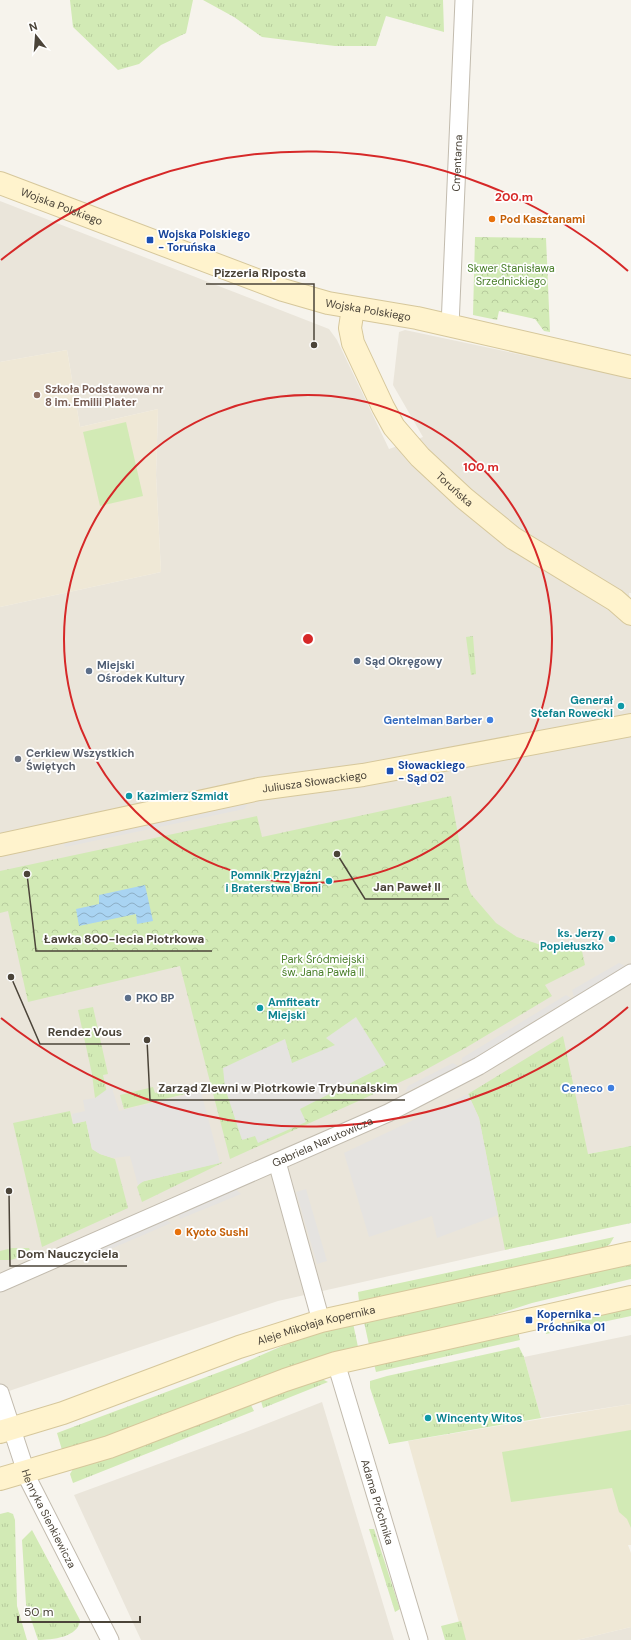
<svg xmlns="http://www.w3.org/2000/svg" width="631" height="1640" viewBox="0 0 631 1640" font-family="'DM Sans',sans-serif">
  <style>
    .residential { fill: #eae5da }
    .education { fill: #efe8d6 }
    .grass { fill: url(#grass-tufts) }
    .park { fill: url(#park-crowns) }
    .pitch { fill: #d2eab5 }
    .parking { fill: #e5e3e0 }
    .water { fill: url(#water-waves) }
    .lines { fill: none; stroke-linecap: round; stroke-linejoin: round }
    .street-casing { stroke: #c2bbae; stroke-width: 19 }
    .secondary-casing { stroke: #d6c79b; stroke-width: 24 }
    .street { stroke: #fff; stroke-width: 17 }
    .secondary { stroke: #fff3cd; stroke-width: 22 }
    .ring { fill: none; stroke: #d62828; stroke-width: 2 }
    .food-dot { fill: #e8710a; stroke: #fff; stroke-width: 1.5 }
    .transit-dot { fill: #1a4fb4; stroke: #fff; stroke-width: 1.5 }
    .education-dot { fill: #8d6e63; stroke: #fff; stroke-width: 1.5 }
    .service-dot { fill: #5c6f8a; stroke: #fff; stroke-width: 1.5 }
    .culture-dot { fill: #0f9aa8; stroke: #fff; stroke-width: 1.5 }
    .shop-dot { fill: #3f7fe0; stroke: #fff; stroke-width: 1.5 }
    .worship-dot { fill: #6b7280; stroke: #fff; stroke-width: 1.5 }
    .labels { text-anchor: middle; dominant-baseline: central; stroke-width: 3.5; stroke-linejoin: round; paint-order: stroke }
    .street-label { font-size: 11px; fill: #4b4439; stroke: #fff }
    .food-label { font-size: 11px; font-weight: bold; fill: #c56008; stroke: #fff; text-anchor: start }
    .transit-label { font-size: 11px; font-weight: bold; fill: #164399; stroke: #fff; text-anchor: start }
    .park-label { font-size: 11px; fill: #4a7f2a; stroke: #fff }
    .education-label { font-size: 11px; font-weight: bold; fill: #785e54; stroke: #fff; text-anchor: start }
    .service-label { font-size: 11px; font-weight: bold; fill: #4e5e75; stroke: #fff; text-anchor: start }
    .culture-label { font-size: 11px; font-weight: bold; fill: #0d838f; stroke: #fff; text-anchor: end }
    .shop-label { font-size: 11px; font-weight: bold; fill: #366cbe; stroke: #fff; text-anchor: end }
    .worship-label { font-size: 11px; font-weight: bold; fill: #5b616d; stroke: #fff; text-anchor: start }
    .centre { fill: #d62828; stroke: #fff; stroke-width: 2 }
    .ring-label { font-size: 12px; text-anchor: middle; font-weight: bold; fill: #d62828; stroke: #fff; stroke-width: 3.5; stroke-linejoin: round; paint-order: stroke }
    .leader { fill: none; stroke: #4b4439; stroke-width: 1.5 }
    .callout-dot { fill: #4b4439; stroke: #fff; stroke-width: 1.5 }
    .callout-label { font-size: 12px; text-anchor: middle; font-weight: bold; fill: #4b4439; stroke: #fff; stroke-width: 3.5; stroke-linejoin: round; paint-order: stroke }
  </style>
  <defs>
    <pattern id="grass-tufts" width="24" height="20" patternUnits="userSpaceOnUse"><rect width="24" height="20" fill="#d2eab5"/><path d="M3 7l-1-3M5 7V3M7 7l1-3M15 17l-1-3M17 17v-4M19 17l1-3" fill="none" stroke="#b6ca9c"/></pattern>
    <pattern id="park-crowns" width="20" height="18" patternUnits="userSpaceOnUse"><rect width="20" height="18" fill="#d2eab5"/><path d="M2 6a3 3 0 1 1 6 0M12 15a3 3 0 1 1 6 0" fill="none" stroke="#b6ca9c"/></pattern>
    <pattern id="water-waves" width="16" height="10" patternUnits="userSpaceOnUse"><rect width="16" height="10" fill="#a9d4f2"/><path d="M0 5q4-4 8 0t8 0" fill="none" stroke="#8caec5"/></pattern>
  </defs>
  <rect width="100%" height="100%" fill="#f6f3ec"/>
  <path class="residential" d="M 0,201 L 329,329 L 337,340 L 389,449 L 423,437 L 393,385 L 399,332 L 405,330 L 631,378 L 631,593 L 629,593 L 631,613 L 631,1146 L 588,1154 L 505,1250 L 278,1301 L 0,1394 L 0,607 L 161,572 L 156,475 L 158,409 L 80,427 L 67,350 L 0,362 Z
    M 631,1335 L 631,1404 L 541,1418 L 524,1357 Z
    M 322,1402 L 394,1640 L 141,1640 L 74,1495 L 243,1433 Z
    M 631,1627 L 631,1640 L 577,1640 Z"/>
  <path class="education" d="M 67,350 L 80,427 L 158,409 L 156,475 L 161,572 L 0,607 L 0,362 Z
    M 631,1404 L 631,1545 L 628,1545 L 631,1553 L 631,1627 L 577,1640 L 464,1640 L 408,1441 Z"/>
  <path class="grass" d="M 70,0 L 193,0 L 186,33 L 161,45 L 139,64 L 118,70 L 73,27 Z
    M 203,0 L 443,0 L 444,32 L 386,16 L 376,46 L 335,46 L 262,37 L 234,17 Z
    M 473,636 L 476,674 L 471,675 L 466,637 Z
    M 93,1007 L 108,1074 L 103,1075 L 110,1106 L 95,1098 L 92,1074 L 78,1010 Z
    M 563,1036 L 588,1154 L 631,1146 L 631,1223 L 505,1250 L 479,1118 L 468,1094 Z
    M 187,1085 L 189,1093 L 124,1109 L 120,1095 L 153,1087 L 155,1093 Z
    M 70,1111 L 73,1124 L 86,1121 L 92,1149 L 100,1154 L 115,1159 L 128,1208 L 42,1247 L 13,1123 Z
    M 222,1162 L 222,1163 L 142,1202 L 137,1187 L 141,1182 Z
    M 614,1237 L 610,1244 L 604,1248 L 359,1301 L 358,1292 Z
    M 12,1248 L 29,1248 L 31,1253 L 11,1260 L 0,1260 L 0,1251 Z
    M 631,1263 L 631,1279 L 532,1303 L 476,1321 L 369,1345 L 364,1322 Z
    M 631,1307 L 631,1316 L 546,1334 L 545,1326 Z
    M 353,1323 L 358,1347 L 311,1360 L 138,1427 L 62,1450 L 57,1433 L 241,1364 L 303,1337 Z
    M 518,1332 L 520,1340 L 376,1372 L 374,1364 Z
    M 519,1347 L 524,1357 L 541,1418 L 389,1444 L 370,1388 L 370,1381 L 387,1376 Z
    M 320,1378 L 328,1382 L 263,1408 L 261,1401 Z
    M 251,1405 L 254,1411 L 73,1483 L 70,1474 L 73,1469 L 94,1463 Z
    M 8,1512 L 13,1514 L 15,1520 L 17,1606 L 27,1640 L 0,1640 L 0,1514 Z
    M 369,1529 L 374,1529 L 400,1609 L 395,1612 Z
    M 32,1530 L 80,1620 C 79,1637 52,1640 38,1640 L 26,1604 L 22,1540 Z
    M 461,1621 L 466,1640 L 445,1640 L 441,1626 Z"/>
  <path class="park" d="M 475,237 L 546,238 L 550,332 L 544,331 L 535,319 L 499,311 L 497,320 L 473,315 Z
    M 451,796 L 467,885 L 471,894 L 496,923 L 517,937 L 544,946 L 582,951 L 585,965 L 545,985 L 552,996 L 467,1047 L 418,1074 L 230,1159 L 180,966 L 28,1002 L 8,911 L 0,913 L 0,871 L 257,816 L 262,837 Z"/>
  <path class="pitch" d="M 126,422 L 143,496 L 100,506 L 83,432 Z
    M 631,1430 L 631,1528 L 627,1519 L 619,1512 L 612,1488 L 511,1502 L 502,1452 Z"/>
  <path class="parking" d="M 251,800 L 244,809 L 65,847 L 63,840 Z
    M 619,963 L 625,966 L 574,997 L 572,990 Z
    M 566,995 L 571,998 L 462,1066 L 462,1058 Z
    M 356,1017 L 386,1065 L 300,1109 L 306,1122 L 258,1143 L 255,1136 L 242,1140 L 225,1088 L 223,1068 L 285,1039 L 292,1063 L 335,1045 L 326,1038 Z
    M 453,1063 L 460,1067 L 405,1092 L 408,1086 Z
    M 112,1088 L 119,1111 L 201,1092 L 220,1163 L 144,1181 L 138,1185 L 130,1156 L 113,1158 L 100,1154 L 92,1149 L 86,1121 L 73,1124 L 72,1114 L 85,1111 L 83,1100 L 95,1098 L 106,1090 Z
    M 468,1094 L 479,1118 L 498,1215 L 437,1238 L 432,1216 L 369,1237 L 344,1153 Z
    M 233,1187 L 241,1194 L 180,1219 L 178,1211 Z
    M 306,1189 L 327,1261 L 317,1264 L 296,1192 Z
    M 163,1218 L 171,1223 L 92,1257 L 93,1249 Z"/>
  <path class="water" d="M 145,885 L 153,921 L 137,924 L 136,914 L 79,926 L 76,909 L 99,904 L 99,895 Z"/>
  <g class="lines">
    <g class="street-casing">
      <g id="street">
        <path id="s1" d="M 450,326 L 464,0"/>
        <path d="M 277,1162 L 321,1321"/>
        <path id="s2" d="M 0,1283 L 388,1113 L 479,1066 L 631,973"/>
        <path id="s3" d="M 336,1363 L 419,1640"/>
        <path id="s4" d="M 0,1393 L 29,1481 L 110,1640"/>
      </g>
    </g>
    <g class="secondary-casing">
      <g id="secondary">
        <path id="s5" d="M 0,183 L 283,290 L 328,303 L 417,318 L 631,367"/>
        <path id="s6" d="M 353,308 L 350,328 L 353,343 L 383,407 L 394,427 L 420,457 L 464,498 L 513,538 L 615,600 L 631,614"/>
        <path id="s7" d="M 0,845 L 259,789 L 363,775 L 631,725"/>
        <path id="s8" d="M 0,1432 L 63,1413 L 239,1347 L 321,1321 L 631,1253"/>
        <path d="M 0,1479 L 109,1447 L 285,1380 L 336,1363 L 631,1297"/>
      </g>
    </g>
    <use href="#street" class="street"/>
    <use href="#secondary" class="secondary"/>
  </g>
  <g class="ring">
    <circle cx="308" cy="639" r="244"/>
    <path d="M628 1007A488 488 0 0 1 1 1018M1 260A488 488 0 0 1 628 271"/>
  </g>
  <g class="food-dot">
    <circle cx="492" cy="219" r="4"/>
    <circle cx="178" cy="1232" r="4"/>
  </g>
  <g class="transit-dot">
    <rect x="146" y="236" width="8" height="8" rx="2"/>
    <rect x="386" y="767" width="8" height="8" rx="2"/>
    <rect x="525" y="1316" width="8" height="8" rx="2"/>
  </g>
  <circle class="education-dot" cx="37" cy="395" r="4"/>
  <g class="service-dot">
    <circle cx="357" cy="661" r="4"/>
    <circle cx="89" cy="671" r="4"/>
    <circle cx="128" cy="998" r="4"/>
  </g>
  <g class="culture-dot">
    <circle cx="621" cy="706" r="4"/>
    <circle cx="129" cy="796" r="4"/>
    <circle cx="329" cy="881" r="4"/>
    <circle cx="612" cy="939" r="4"/>
    <circle cx="260" cy="1008" r="4"/>
    <circle cx="428" cy="1418" r="4"/>
  </g>
  <g class="shop-dot">
    <circle cx="490" cy="720" r="4"/>
    <circle cx="611" cy="1088" r="4"/>
  </g>
  <circle class="worship-dot" cx="18" cy="759" r="4"/>
  <g class="labels">
    <g class="street-label">
      <text stroke="none"><textPath href="#s1" startOffset="163">Cmentarna</textPath></text>
      <text stroke="none"><textPath href="#s5" startOffset="66">Wojska Polskiego</textPath></text>
      <text stroke="none"><textPath href="#s5" startOffset="390">Wojska Polskiego</textPath></text>
      <text stroke="none"><textPath href="#s6" startOffset="216">Toruńska</textPath></text>
      <text stroke="none"><textPath href="#s7" startOffset="321">Juliusza Słowackiego</textPath></text>
      <text stroke="none"><textPath href="#s2" startOffset="352">Gabriela Narutowicza</textPath></text>
      <text stroke="none"><textPath href="#s8" startOffset="334">Aleje Mikołaja Kopernika</textPath></text>
      <text stroke="none"><textPath href="#s3" startOffset="145">Adama Próchnika</textPath></text>
      <text stroke="none"><textPath href="#s4" startOffset="135">Henryka Sienkiewicza</textPath></text>
    </g>
    <g class="food-label">
      <text x="500" y="219">Pod Kasztanami</text>
      <text x="186" y="1232">Kyoto Sushi</text>
    </g>
    <g class="transit-label">
      <text x="158" y="234">Wojska Polskiego<tspan x="158" dy="13">- Toruńska</tspan></text>
      <text x="398" y="765">Słowackiego<tspan x="398" dy="13">- Sąd 02</tspan></text>
      <text x="537" y="1314">Kopernika -<tspan x="537" dy="13">Próchnika 01</tspan></text>
    </g>
    <g class="park-label">
      <text x="511" y="268">Skwer Stanisława<tspan x="511" dy="13">Srzednickiego</tspan></text>
      <text x="323" y="959">Park Śródmiejski<tspan x="323" dy="13">św. Jana Pawła II</tspan></text>
    </g>
    <g class="education-label">
      <text x="45" y="389">Szkoła Podstawowa nr<tspan x="45" dy="13">8 im. Emilii Plater</tspan></text>
    </g>
    <g class="service-label">
      <text x="365" y="661">Sąd Okręgowy</text>
      <text x="97" y="665">Miejski<tspan x="97" dy="13">Ośrodek Kultury</tspan></text>
      <text x="136" y="998">PKO BP</text>
    </g>
    <g class="culture-label">
      <text x="613" y="700">Generał<tspan x="613" dy="13">Stefan Rowecki</tspan></text>
      <text x="137" y="796" text-anchor="start">Kazimierz Szmidt</text>
      <text x="321" y="875">Pomnik Przyjaźni<tspan x="321" dy="13">i Braterstwa Broni</tspan></text>
      <text x="604" y="933">ks. Jerzy<tspan x="604" dy="13">Popiełuszko</tspan></text>
      <text x="268" y="1002" text-anchor="start">Amfiteatr<tspan x="268" dy="13">Miejski</tspan></text>
      <text x="436" y="1418" text-anchor="start">Wincenty Witos</text>
    </g>
    <g class="shop-label">
      <text x="482" y="720">Gentelman Barber</text>
      <text x="603" y="1088">Ceneco</text>
    </g>
    <g class="worship-label">
      <text x="26" y="753">Cerkiew Wszystkich<tspan x="26" dy="13">Świętych</tspan></text>
    </g>
  </g>
  <circle cx="308" cy="639" r="6" class="centre"/>
  <g class="ring-label">
    <text x="514" y="201">200 m</text>
    <text x="481" y="471">100 m</text>
  </g>
  <path class="leader" d="M314 345L314 284H206M337 854L365 899H449M27 874L36 951H212M11 977L40 1044H130M147 1040L150 1100H405M9 1191L10 1266H127"/>
  <g class="callout-dot">
    <circle cx="314" cy="345" r="4"/>
    <circle cx="337" cy="854" r="4"/>
    <circle cx="27" cy="874" r="4"/>
    <circle cx="11" cy="977" r="4"/>
    <circle cx="147" cy="1040" r="4"/>
    <circle cx="9" cy="1191" r="4"/>
  </g>
  <g class="callout-label">
    <text x="260" y="277">Pizzeria Riposta</text>
    <text x="407" y="891">Jan Paweł II</text>
    <text x="124" y="943">Ławka 800-lecia Piotrkowa</text>
    <text x="85" y="1036">Rendez Vous</text>
    <text x="278" y="1092">Zarząd Zlewni w Piotrkowie Trybunalskim</text>
    <text x="68" y="1258">Dom Nauczyciela</text>
  </g>
  <g transform="translate(36 36) rotate(343)" stroke="#ffffff" stroke-width="3" paint-order="stroke">
  <path d="M0-3L7 15L0 10L-7 15Z" fill="#4b4439"/>
  <text y="-6" font-size="11" font-weight="bold" text-anchor="middle" fill="#4b4439">N</text>
  </g>
  <path d="M18 1616v6h122v-6" fill="none" stroke="#4b4439" stroke-width="2"/>
  <text x="24" y="1616" font-size="12" fill="#4b4439" stroke="#ffffff" stroke-width="3" paint-order="stroke">50 m</text>
</svg>
